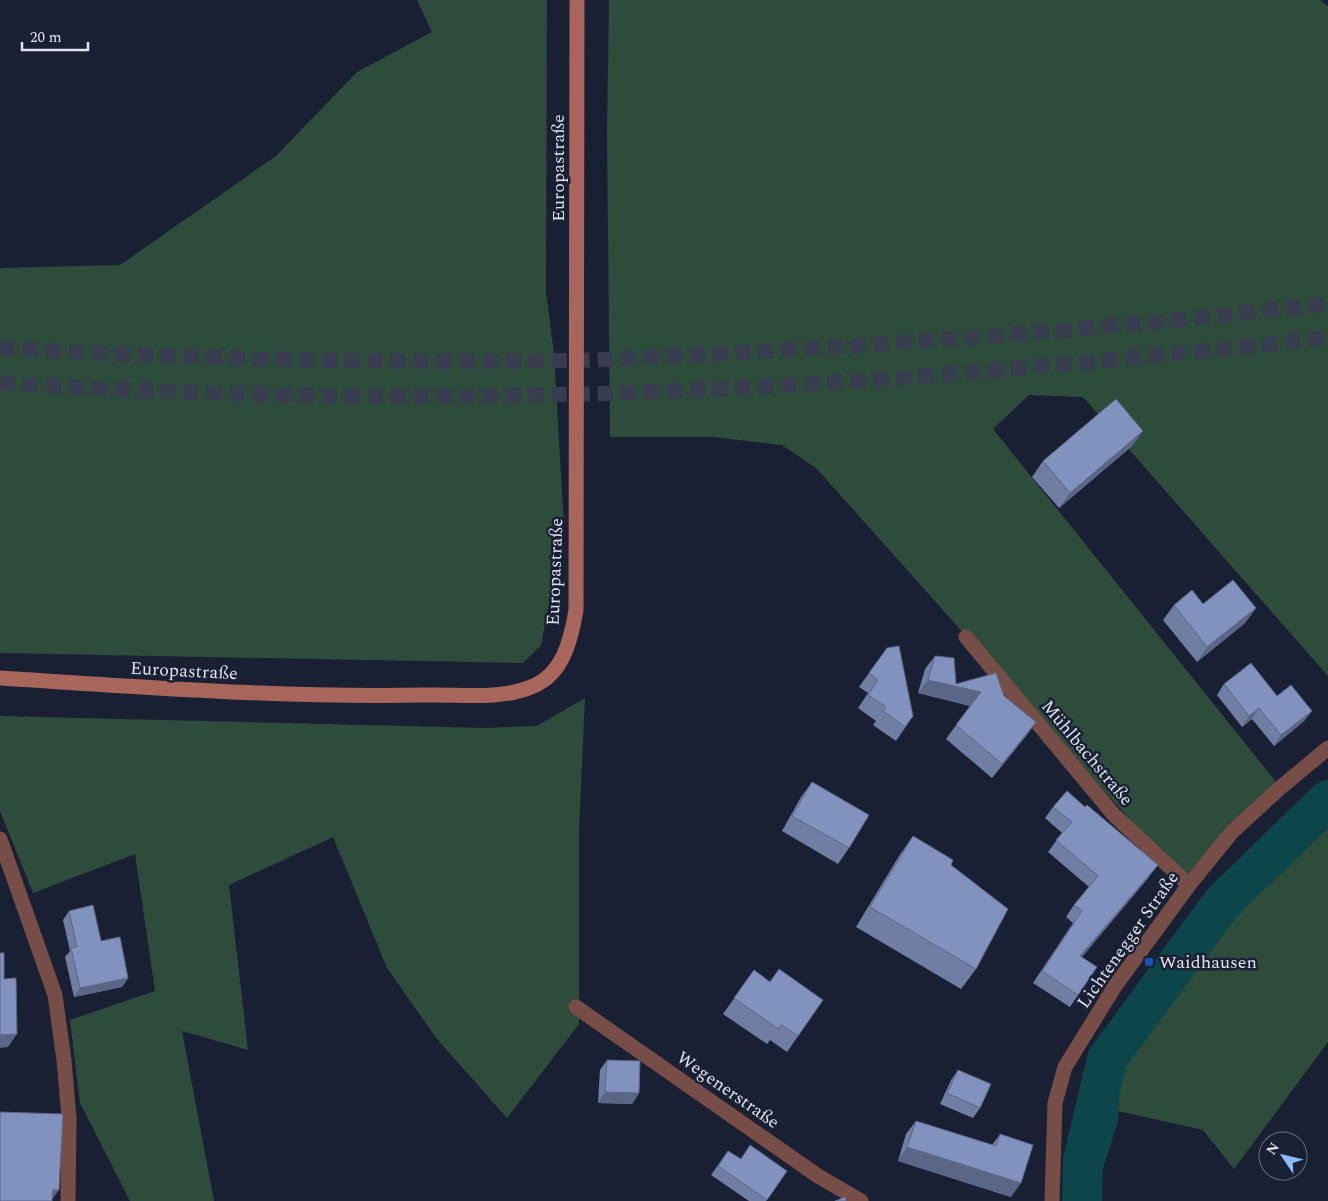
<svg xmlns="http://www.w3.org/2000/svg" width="1328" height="1201" viewBox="0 0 1328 1201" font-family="Spectral,serif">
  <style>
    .green { fill: #2d4c3c }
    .water { fill: #0d464a }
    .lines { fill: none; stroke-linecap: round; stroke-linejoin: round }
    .river { stroke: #0d464a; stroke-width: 40 }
    .highway-tunnel { stroke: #373d4f; stroke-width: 15; stroke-dasharray: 15 8; stroke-linecap: butt }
    .street { stroke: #774e47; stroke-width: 15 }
    .secondary { stroke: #a8655b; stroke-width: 15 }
    .wall { fill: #707ea4 }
    .shaded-wall { fill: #5b6686 }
    .building { fill: #8292bf; stroke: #5b6686 }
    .transit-dot { fill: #1a4fb4; stroke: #1a2033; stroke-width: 2 }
    .labels { text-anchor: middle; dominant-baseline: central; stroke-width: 5; stroke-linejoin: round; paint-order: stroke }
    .street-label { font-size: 18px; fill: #dee3f0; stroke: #1a2033 }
    .poi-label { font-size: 18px; fill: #dee3f0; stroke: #1a2033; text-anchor: start }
  </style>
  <rect width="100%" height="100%" fill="#1a2033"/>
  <path class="green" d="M 417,0 L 547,0 L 546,292 L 554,354 L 564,527 L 541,645 L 523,663 L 0,653 L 0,268 L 120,265 L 276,156 L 357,72 L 432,32 Z
    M 609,0 L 1320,0 L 1328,6 L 1328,676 L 1083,397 L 1029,395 L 993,429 L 1277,783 L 1183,879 L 817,469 L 782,445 L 713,437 L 610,437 L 607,133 Z
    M 585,698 L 579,830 L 579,1024 L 507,1118 L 437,1039 L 387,968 L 333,837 L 229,885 L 248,1050 L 182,1031 L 214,1201 L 130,1201 L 80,1103 L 70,1020 L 155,991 L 135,854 L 33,893 L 0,811 L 0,716 L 485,728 L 537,726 Z
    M 1328,812 L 1328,1042 L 1234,1169 L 1203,1130 L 1118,1111 L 1120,1068 L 1228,911 Z"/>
  <path class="water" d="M 1328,800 L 1328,812 L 1228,911 L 1121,1068 L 1118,1121 L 1103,1169 L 1099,1201 L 1075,1201 L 1076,1180 L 1107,1059 L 1222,903 Z"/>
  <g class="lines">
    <path class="river" d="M 1082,1201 L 1083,1160 L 1107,1059 L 1222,903 L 1328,800"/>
    <path class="highway-tunnel" d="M 0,348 C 196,359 392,364 588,360 C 646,358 704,354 762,351 C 951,341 1140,325 1328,304
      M 0,383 C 196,395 392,399 588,394 C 835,387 1082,364 1328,338"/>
    <path class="street" d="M 966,637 L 1114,815 L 1189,885
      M 0,839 L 55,995 L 64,1060 L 69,1118 L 68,1201
      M 576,1007 L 818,1176 L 861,1201
      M 1052,1201 L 1055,1103 L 1065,1067 L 1115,986 L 1189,885 L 1232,832 L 1280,788 L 1328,748"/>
    <path class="secondary" d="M 0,678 C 142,687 284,698 426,695 C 459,694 500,700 531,687 C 563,675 571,640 576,610 L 577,0"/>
  </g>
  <path class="wall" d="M 1143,431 L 1132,446 L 1059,508 L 1032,477 L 1043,461 Z
    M 1203,604 L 1256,608 L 1245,623 L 1197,662 L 1163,620 L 1174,605 Z
    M 887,648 L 913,716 L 896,741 L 873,725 L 876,721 L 858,708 L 868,693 L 859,687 Z
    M 935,656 L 956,684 L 1004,696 L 1036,722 L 1026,736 L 992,778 L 946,739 L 970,706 L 918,693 L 925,669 Z
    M 1224,684 L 1277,696 L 1312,711 L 1304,721 L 1274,746 L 1252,719 L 1242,727 L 1217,695 Z
    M 812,782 L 849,848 L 838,864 L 782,831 L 801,797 Z
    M 1053,807 L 1149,877 L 1082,957 L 1097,967 L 1070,1007 L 1033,983 L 1073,923 L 1066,917 L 1074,905 L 1089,887 L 1048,852 L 1062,833 L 1045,818 Z
    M 913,836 L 951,865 L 976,969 L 961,989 L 856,927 L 899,856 Z
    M 69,911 L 101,941 L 128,978 L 122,987 L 74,997 L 65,957 L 70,951 L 63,920 Z
    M 754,970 L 770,982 L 823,1000 L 787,1052 L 770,1040 L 767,1044 L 723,1014 Z
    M 607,1060 L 639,1093 L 632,1104 L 598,1103 L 600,1070 Z
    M 958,1070 L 980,1108 L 973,1118 L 940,1104 L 951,1080 Z
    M 916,1121 L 992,1145 L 1000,1134 L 1011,1197 L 898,1161 L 906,1134 Z
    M 728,1151 L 741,1159 L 787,1171 L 766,1201 L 749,1201 L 711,1175 Z"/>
  <path class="shaded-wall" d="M 1143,431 L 1132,446 L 1059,508 L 1070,493 Z
    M 1256,608 L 1245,623 L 1197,662 L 1207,647 Z
    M 928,680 L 981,692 L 972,706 L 918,693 Z
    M 1259,708 L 1252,719 L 1242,727 L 1249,716 Z
    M 1312,711 L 1304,721 L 1274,746 L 1281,735 Z
    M 1036,722 L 1026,736 L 992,778 L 1002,764 Z
    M 1158,865 L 1149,877 L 1072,968 L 1080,956 Z
    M 128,978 L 122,987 L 74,997 L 80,988 Z
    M 17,1034 L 8,1047 L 0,1048 L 0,1035 Z
    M 605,1092 L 639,1093 L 632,1104 L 598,1103 Z
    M 907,1147 L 1021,1183 L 1011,1197 L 898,1161 Z
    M 53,1190 L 59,1190 L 51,1201 Z"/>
  <path class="building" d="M 1116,399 L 1143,431 L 1070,493 L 1043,461 Z
    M 1233,580 L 1256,608 L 1207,647 L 1174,605 L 1192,590 L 1203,604 Z
    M 899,646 L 913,716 L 905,727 L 883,711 L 886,707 L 868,695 L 878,680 L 869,673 L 887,648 Z
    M 935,656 L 954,658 L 956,684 L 996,673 L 1004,696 L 1036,722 L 1002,764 L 956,725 L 981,692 L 928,680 Z
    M 1251,663 L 1277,696 L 1291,685 L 1312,711 L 1281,735 L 1259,708 L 1249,716 L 1224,684 Z
    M 812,782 L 869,815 L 849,848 L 792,816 Z
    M 1067,791 L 1085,807 L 1087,805 L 1158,865 L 1080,956 L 1097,967 L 1078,995 L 1042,971 L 1082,911 L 1074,905 L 1098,876 L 1056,840 L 1072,822 L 1053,807 Z
    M 913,836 L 953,860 L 951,865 L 1008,909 L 976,969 L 870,907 Z
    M 93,905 L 101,941 L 120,937 L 128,978 L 80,988 L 71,948 L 77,947 L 69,911 Z
    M 0,953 L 4,953 L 4,979 L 16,978 L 17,1034 L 0,1035 Z
    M 779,969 L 823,1000 L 798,1036 L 781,1025 L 778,1029 L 734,998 L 754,970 L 770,982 Z
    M 607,1060 L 640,1061 L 639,1093 L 605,1092 Z
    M 958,1070 L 991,1084 L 980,1108 L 947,1093 Z
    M 0,1112 L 63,1114 L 59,1190 L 53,1190 L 52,1201 L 0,1201 Z
    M 916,1121 L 996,1146 L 1000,1134 L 1033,1145 L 1021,1183 L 907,1147 Z
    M 750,1145 L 787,1171 L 767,1200 L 718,1166 L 728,1151 L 741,1159 Z
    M 845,1197 L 846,1201 L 835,1201 Z"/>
  <rect class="transit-dot" x="1144" y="957" width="10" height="10" rx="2.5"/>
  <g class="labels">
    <g class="street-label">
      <text transform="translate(558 168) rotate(-90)">Europastraße</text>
      <text transform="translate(555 572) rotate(-88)">Europastraße</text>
      <text transform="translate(184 671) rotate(3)">Europastraße</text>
      <text transform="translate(1087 753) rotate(50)">Mühlbachstraße</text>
      <text transform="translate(1128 940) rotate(-55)">Lichtenegger Straße</text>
      <text transform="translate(728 1090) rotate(35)">Wegenerstraße</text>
    </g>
    <g class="poi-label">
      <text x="1159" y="962">Waidhausen</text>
    </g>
  </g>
  <g transform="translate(1283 1156) rotate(305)"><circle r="24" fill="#1a2033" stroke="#686e7f"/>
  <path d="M0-4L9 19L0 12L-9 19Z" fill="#8abafc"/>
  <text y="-8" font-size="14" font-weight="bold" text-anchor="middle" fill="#dee3f0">N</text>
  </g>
  <path d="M22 42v8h66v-8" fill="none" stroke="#dee3f0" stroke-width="2.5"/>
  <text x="30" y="42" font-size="15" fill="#dee3f0" stroke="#1a2033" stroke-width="4" paint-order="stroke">20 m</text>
</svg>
